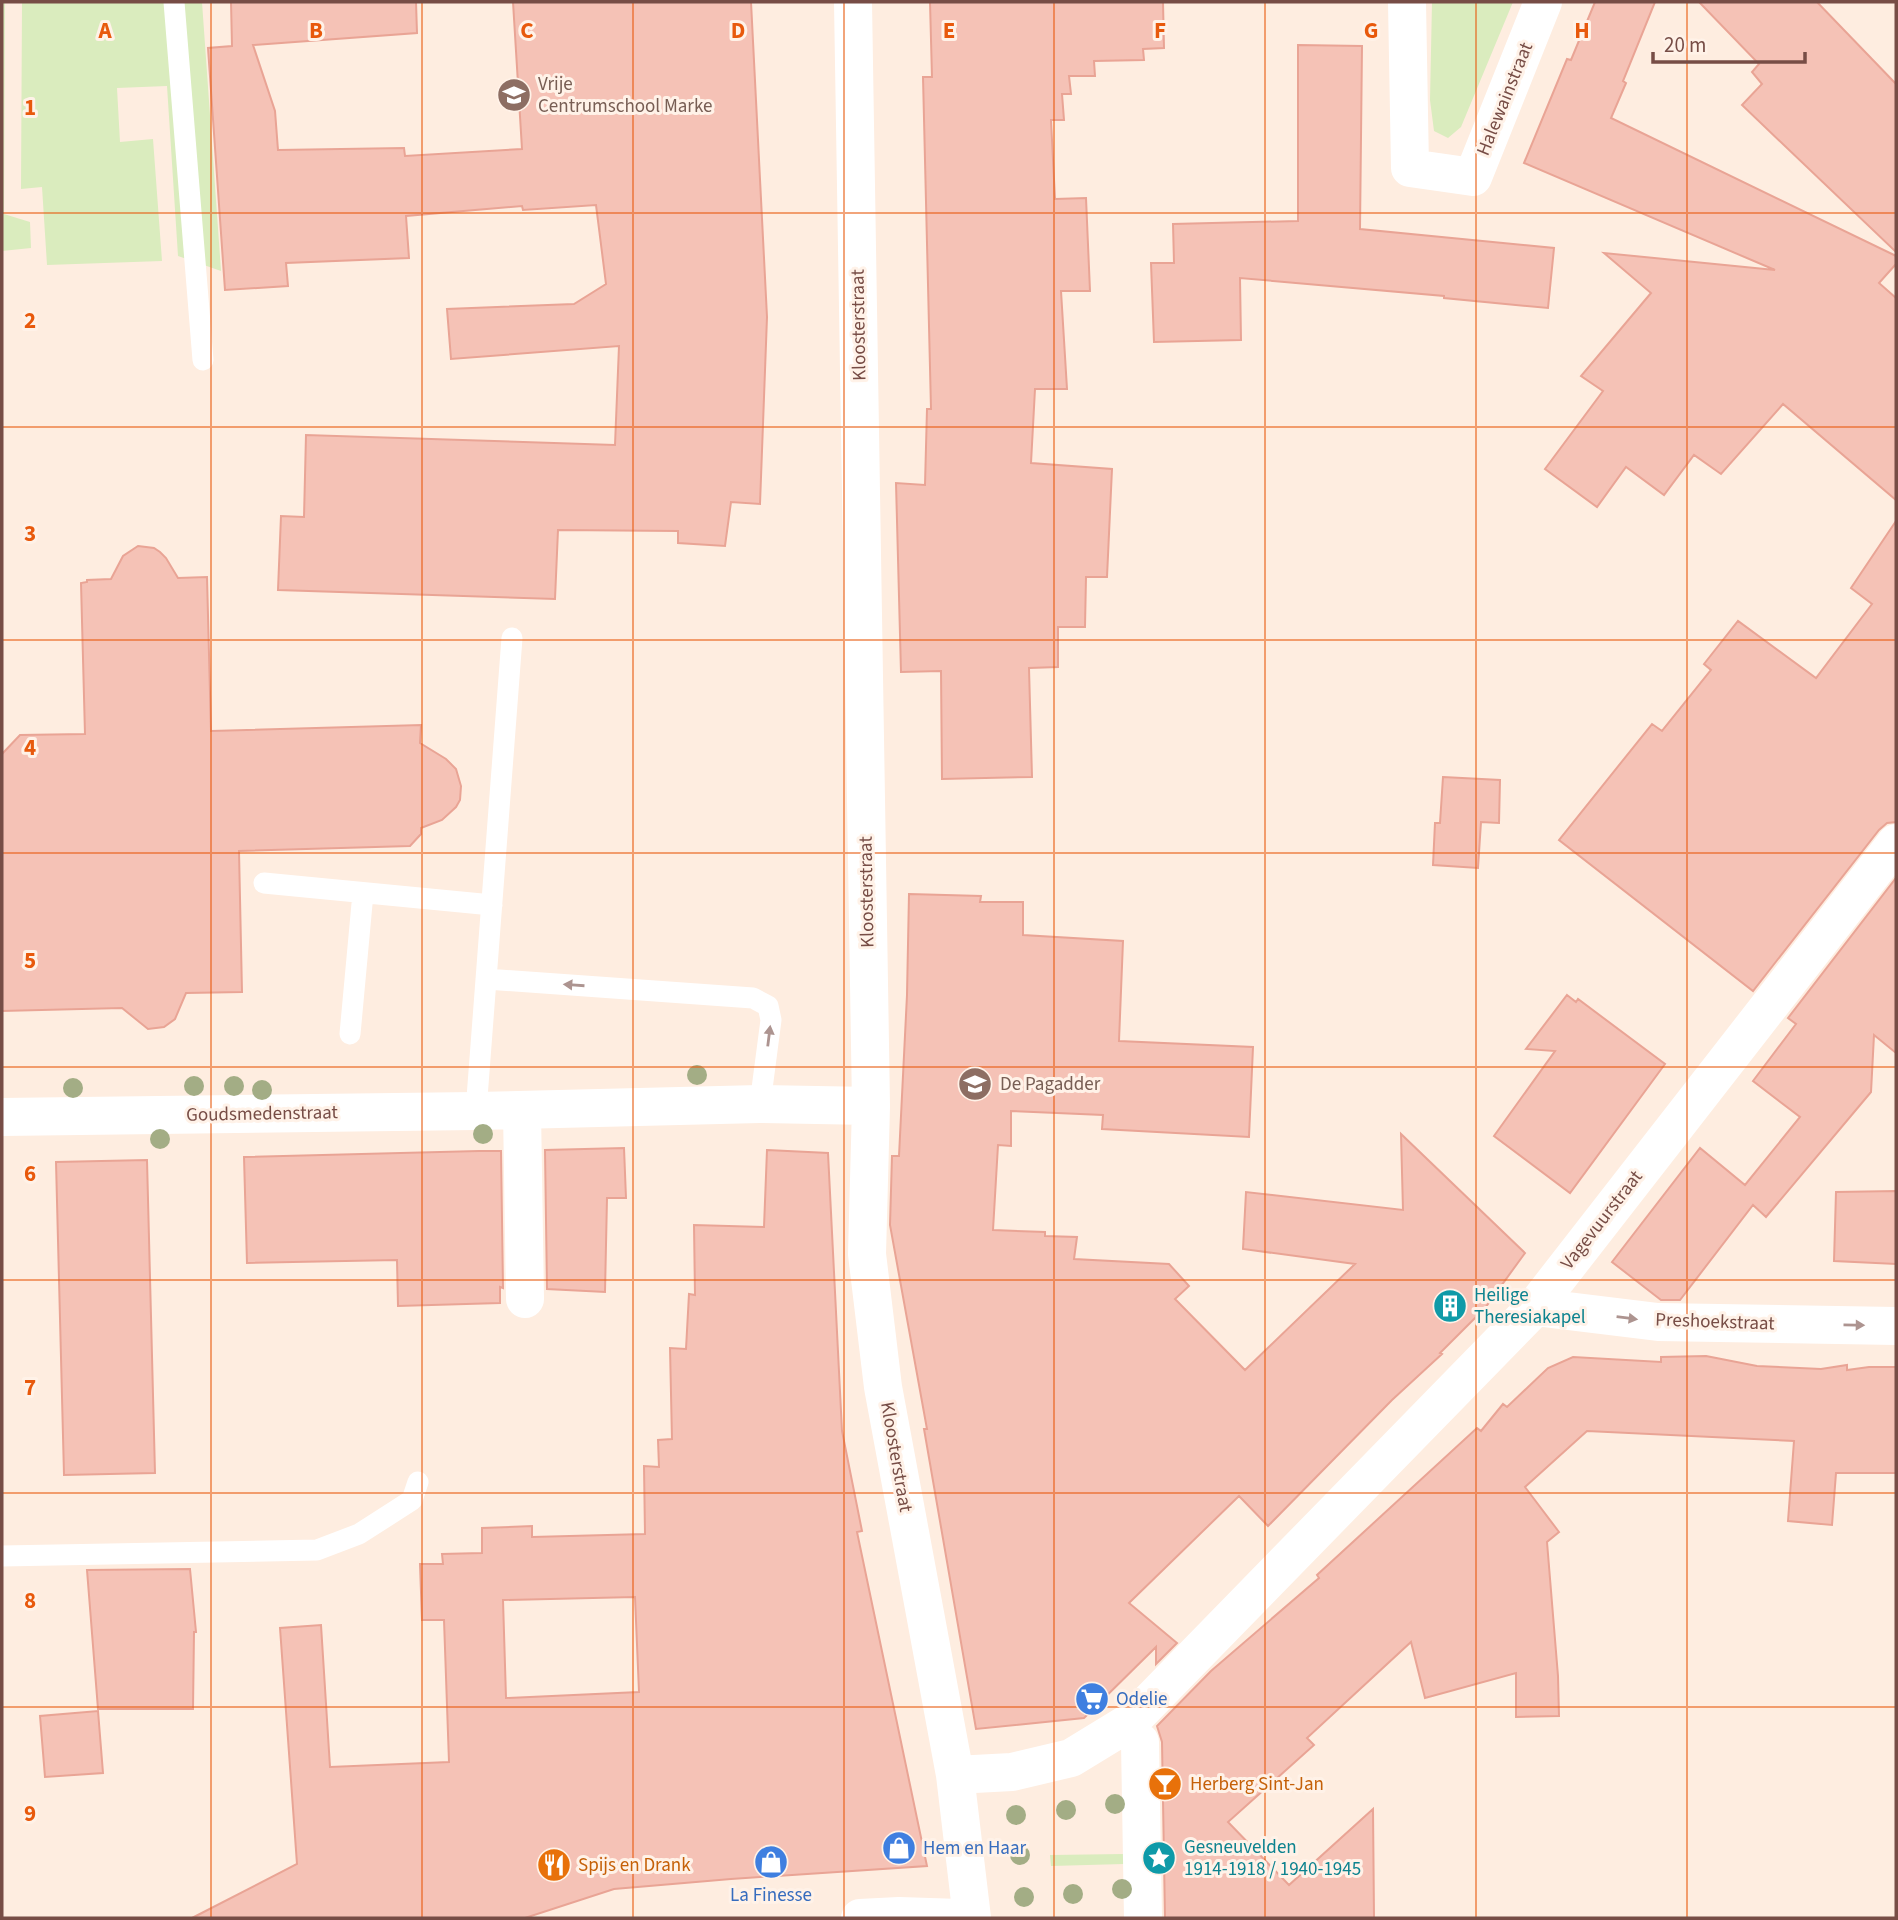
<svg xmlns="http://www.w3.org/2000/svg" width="1898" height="1920" viewBox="0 0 1898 1920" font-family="'Source Sans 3',sans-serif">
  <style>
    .green { fill: #daecbe }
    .building { fill: #f5c2b6; stroke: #e9a495; stroke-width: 2; fill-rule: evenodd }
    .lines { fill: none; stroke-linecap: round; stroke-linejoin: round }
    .lane { stroke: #fff; stroke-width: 21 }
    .street { stroke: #fff; stroke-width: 38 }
    .tree { fill: #a3ad85 }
    .oneway { fill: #ad9490 }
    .grid { fill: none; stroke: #e8590c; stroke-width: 2; stroke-opacity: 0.55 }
    .labels { text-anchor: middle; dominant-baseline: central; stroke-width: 6; stroke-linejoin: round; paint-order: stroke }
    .education-label { font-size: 19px; fill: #785e54; stroke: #fff2e8; text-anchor: start }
    .street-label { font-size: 19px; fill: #774d46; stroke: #fff2e8 }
    .culture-label { font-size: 19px; fill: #0d838f; stroke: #fff2e8; text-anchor: start }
    .shop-label { font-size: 19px; fill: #366cbe; stroke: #fff2e8; text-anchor: start }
    .food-label { font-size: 19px; fill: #c56008; stroke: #fff2e8; text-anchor: start }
    .grid-label { font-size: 23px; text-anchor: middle; font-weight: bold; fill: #e8590c; stroke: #fff2e8; stroke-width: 6; stroke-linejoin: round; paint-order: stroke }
  </style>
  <rect width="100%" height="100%" fill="#feede0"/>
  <path class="green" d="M 2,2 L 5,2 L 4,214 L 30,222 L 31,248 L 2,251 Z
    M 22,2 L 202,2 L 221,271 L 178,256 L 167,86 L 117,88 L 120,142 L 153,139 L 162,261 L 47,265 L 42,187 L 21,189 Z
    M 1432,2 L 1513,2 L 1461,127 L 1448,138 L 1434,131 L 1430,100 Z
    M 1124,1854 L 1124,1864 L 1051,1866 L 1050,1855 Z"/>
  <path class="building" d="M 231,2 L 416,2 L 417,33 L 253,45 L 275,111 L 278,150 L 404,148 L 405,156 L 522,149 L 513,2 L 751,2 L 767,317 L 760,504 L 731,502 L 725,546 L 678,543 L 678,531 L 558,530 L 555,599 L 278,590 L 281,516 L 304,517 L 306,435 L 615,445 L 619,346 L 451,359 L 447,309 L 574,304 L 606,284 L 596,205 L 523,210 L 522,206 L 406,216 L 409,258 L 286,263 L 288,286 L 225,290 L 208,48 L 232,46 Z
    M 930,2 L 1163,2 L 1164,48 L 1143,49 L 1144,60 L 1094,61 L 1095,76 L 1069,76 L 1071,94 L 1062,94 L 1064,120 L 1051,120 L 1055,199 L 1086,198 L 1090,291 L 1061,291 L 1067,389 L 1035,389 L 1031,463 L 1112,469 L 1107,577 L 1086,577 L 1085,627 L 1058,627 L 1058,667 L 1029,668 L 1032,777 L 942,779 L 941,671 L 901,672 L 896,483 L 925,485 L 927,409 L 931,409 L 923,77 L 932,77 Z
    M 1595,2 L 1655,2 L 1623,81 L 1626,83 L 1611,118 L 1896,256 L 1896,264 L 1879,283 L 1896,298 L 1896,500 L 1783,404 L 1721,474 L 1694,455 L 1664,495 L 1626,467 L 1597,507 L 1545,469 L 1603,391 L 1581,376 L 1651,293 L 1604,253 L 1775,270 L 1524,163 L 1567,59 L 1571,60 Z
    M 1699,2 L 1817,2 L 1896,84 L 1896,252 L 1742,105 L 1762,84 L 1752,72 L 1759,64 Z
    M 1298,45 L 1362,46 L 1360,229 L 1554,248 L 1548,308 L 1444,298 L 1444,296 L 1240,278 L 1241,340 L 1154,342 L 1151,263 L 1174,263 L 1173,224 L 1298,221 Z
    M 1896,521 L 1896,822 L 1887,823 L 1879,830 L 1753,991 L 1559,840 L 1652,724 L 1662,731 L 1711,670 L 1704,664 L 1738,621 L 1816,678 L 1872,604 L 1851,588 Z
    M 138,546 L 154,548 L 160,552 L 166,558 L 178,578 L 207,577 L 211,731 L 421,725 L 420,743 L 446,759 L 456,769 L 461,786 L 460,800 L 456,807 L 442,820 L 421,828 L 421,834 L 410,846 L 239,851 L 242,992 L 186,993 L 175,1019 L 164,1027 L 148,1029 L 122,1008 L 2,1011 L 2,754 L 20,735 L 85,734 L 81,583 L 87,582 L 87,580 L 111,579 L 123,556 Z
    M 1443,777 L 1500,780 L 1499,823 L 1481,822 L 1478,868 L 1433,865 L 1435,823 L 1440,823 Z
    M 1896,878 L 1896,1053 L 1874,1035 L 1871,1092 L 1766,1217 L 1753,1205 L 1680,1300 L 1661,1300 L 1612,1262 L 1700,1148 L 1745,1185 L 1800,1117 L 1753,1081 L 1796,1024 L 1788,1018 Z
    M 909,894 L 981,896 L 980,902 L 1023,902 L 1023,935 L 1123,941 L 1119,1041 L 1253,1047 L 1249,1137 L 1102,1129 L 1103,1115 L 1011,1111 L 1011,1146 L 998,1145 L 993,1230 L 1045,1232 L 1045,1236 L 1077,1237 L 1074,1259 L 1169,1264 L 1189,1286 L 1175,1299 L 1245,1370 L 1355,1264 L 1243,1249 L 1246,1192 L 1403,1210 L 1401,1134 L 1525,1253 L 1485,1308 L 1440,1353 L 1442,1354 L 1392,1400 L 1268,1526 L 1239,1496 L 1129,1603 L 1177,1643 L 1156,1664 L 1156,1647 L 1084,1718 L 976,1729 L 924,1429 L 927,1429 L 890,1225 L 892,1156 L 899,1156 L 907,995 Z
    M 1567,995 L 1576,1002 L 1578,999 L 1665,1064 L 1570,1193 L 1494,1136 L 1555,1051 L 1526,1049 Z
    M 624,1148 L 626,1198 L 607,1198 L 605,1292 L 547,1289 L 545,1150 Z
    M 767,1150 L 828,1153 L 842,1431 L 862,1531 L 857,1532 L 927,1866 L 731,1879 L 614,1889 L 525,1918 L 192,1918 L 297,1864 L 280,1628 L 321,1625 L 330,1767 L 449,1762 L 444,1620 L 422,1620 L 420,1564 L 443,1564 L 442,1554 L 482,1553 L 482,1528 L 532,1526 L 532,1537 L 645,1534 L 644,1466 L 659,1467 L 658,1440 L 672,1439 L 670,1348 L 686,1349 L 689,1294 L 695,1295 L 694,1225 L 764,1227 ZM 635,1597 L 639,1692 L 506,1698 L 503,1600 Z
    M 479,1151 L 501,1151 L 503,1288 L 500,1287 L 500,1303 L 398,1306 L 397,1260 L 247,1263 L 244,1157 Z
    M 147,1160 L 155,1473 L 64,1475 L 56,1162 Z
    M 1896,1191 L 1896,1264 L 1834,1261 L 1836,1192 Z
    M 1706,1356 L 1757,1366 L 1821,1369 L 1847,1365 L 1847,1370 L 1869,1367 L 1896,1367 L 1896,1473 L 1836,1473 L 1832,1525 L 1788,1521 L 1794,1441 L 1587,1431 L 1525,1487 L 1559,1532 L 1547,1542 L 1558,1676 L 1559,1716 L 1516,1717 L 1516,1673 L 1425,1698 L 1411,1642 L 1307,1738 L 1314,1745 L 1228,1822 L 1289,1885 L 1373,1809 L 1374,1918 L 1165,1918 L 1162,1742 L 1157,1726 L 1211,1671 L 1319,1578 L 1317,1575 L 1477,1428 L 1481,1431 L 1503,1404 L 1507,1407 L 1548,1368 L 1573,1357 L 1661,1362 L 1661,1357 Z
    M 190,1569 L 196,1632 L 194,1632 L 193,1709 L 98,1709 L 87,1570 Z
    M 98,1711 L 103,1773 L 45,1777 L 40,1716 Z"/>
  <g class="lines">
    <path class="lane" d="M 174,2 L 203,360
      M 264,883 L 492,905
      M 486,979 L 753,998 L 768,1006 L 771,1020 L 760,1104
      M 350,1034 L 363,893
      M 476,1111 L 512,638
      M 2,1556 L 317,1550 L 359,1534 L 412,1500 L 418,1482"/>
    <path class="street" d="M 853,2 L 871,1106 L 867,1254 L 883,1387 L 955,1775 L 972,1918
      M 1407,2 L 1410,168 L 1473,177 L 1543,2
      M 522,1110 L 525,1299
      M 2,1117 L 476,1111 L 760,1104 L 871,1106
      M 1535,1307 L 1658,1322 L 1896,1326
      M 1140,1742 L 1143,1918
      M 955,1775 L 1012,1772 L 1071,1758 L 1130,1722 L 1535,1307 L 1896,843
      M 860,1918 L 899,1916 L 960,1918"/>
  </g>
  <g class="tree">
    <circle cx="697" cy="1075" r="10"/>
    <circle cx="194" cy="1086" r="10"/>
    <circle cx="234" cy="1086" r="10"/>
    <circle cx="73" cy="1088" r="10"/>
    <circle cx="262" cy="1090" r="10"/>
    <circle cx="483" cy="1134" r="10"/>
    <circle cx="160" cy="1139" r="10"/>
    <circle cx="1115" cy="1804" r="10"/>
    <circle cx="1066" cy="1810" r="10"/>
    <circle cx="1016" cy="1815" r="10"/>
    <circle cx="1020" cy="1855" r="10"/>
    <circle cx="1122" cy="1889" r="10"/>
    <circle cx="1073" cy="1894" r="10"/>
    <circle cx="1024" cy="1897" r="10"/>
  </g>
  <defs><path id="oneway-solid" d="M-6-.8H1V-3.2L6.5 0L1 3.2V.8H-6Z" transform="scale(1.75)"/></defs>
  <g class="oneway">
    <use href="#oneway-solid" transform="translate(574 985) rotate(-176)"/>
    <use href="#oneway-solid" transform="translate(769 1036) rotate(-83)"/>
    <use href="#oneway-solid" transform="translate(1627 1318) rotate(7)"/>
    <use href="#oneway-solid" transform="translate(1854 1325) rotate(1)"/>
  </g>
  <path class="grid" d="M 211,2 L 211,1918M 422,2 L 422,1918M 633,2 L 633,1918M 844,2 L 844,1918M 1054,2 L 1054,1918M 1265,2 L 1265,1918M 1476,2 L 1476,1918M 1687,2 L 1687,1918M 2,213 L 1896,213M 2,427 L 1896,427M 2,640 L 1896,640M 2,853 L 1896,853M 2,1067 L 1896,1067M 2,1280 L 1896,1280M 2,1493 L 1896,1493M 2,1707 L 1896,1707"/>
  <defs>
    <g id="school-disc" transform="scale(1.75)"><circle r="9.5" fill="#8d6e63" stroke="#fff2e8"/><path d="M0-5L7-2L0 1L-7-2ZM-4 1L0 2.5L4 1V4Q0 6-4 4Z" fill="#fff"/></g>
    <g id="building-disc" transform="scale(1.75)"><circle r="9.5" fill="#0f9aa8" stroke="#fff2e8"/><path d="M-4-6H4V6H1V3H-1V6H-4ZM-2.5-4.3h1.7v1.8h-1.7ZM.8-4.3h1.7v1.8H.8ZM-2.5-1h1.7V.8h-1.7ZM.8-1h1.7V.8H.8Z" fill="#fff"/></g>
    <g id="supermarket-disc" transform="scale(1.75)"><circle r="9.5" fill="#3f7fe0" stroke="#fff2e8"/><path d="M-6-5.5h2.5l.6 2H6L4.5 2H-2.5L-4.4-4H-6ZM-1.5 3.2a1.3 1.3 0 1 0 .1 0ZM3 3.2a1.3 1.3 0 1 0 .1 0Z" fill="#fff"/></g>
    <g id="bar-disc" transform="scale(1.75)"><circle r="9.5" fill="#e8710a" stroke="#fff2e8"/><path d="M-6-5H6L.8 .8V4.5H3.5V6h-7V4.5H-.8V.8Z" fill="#fff"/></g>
    <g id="shop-disc" transform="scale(1.75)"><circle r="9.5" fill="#3f7fe0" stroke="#fff2e8"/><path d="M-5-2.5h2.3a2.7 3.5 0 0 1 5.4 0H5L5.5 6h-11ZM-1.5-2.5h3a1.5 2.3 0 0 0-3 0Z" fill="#fff"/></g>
    <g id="sight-disc" transform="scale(1.75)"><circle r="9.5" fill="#0f9aa8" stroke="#fff2e8"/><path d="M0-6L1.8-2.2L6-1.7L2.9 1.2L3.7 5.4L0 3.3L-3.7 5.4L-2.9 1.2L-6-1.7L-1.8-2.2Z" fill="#fff"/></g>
    <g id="restaurant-disc" transform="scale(1.75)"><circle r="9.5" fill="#e8710a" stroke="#fff2e8"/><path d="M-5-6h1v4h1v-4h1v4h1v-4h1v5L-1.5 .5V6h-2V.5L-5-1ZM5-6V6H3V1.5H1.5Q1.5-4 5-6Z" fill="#fff"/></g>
  </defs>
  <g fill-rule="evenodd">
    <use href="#school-disc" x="514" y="95"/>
    <use href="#school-disc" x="975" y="1084"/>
    <use href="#building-disc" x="1450" y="1306"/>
    <use href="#supermarket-disc" x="1092" y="1699"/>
    <use href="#bar-disc" x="1165" y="1784"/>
    <use href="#shop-disc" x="899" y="1848"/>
    <use href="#sight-disc" x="1159" y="1858"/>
    <use href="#shop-disc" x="771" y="1862"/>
    <use href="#restaurant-disc" x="554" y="1865"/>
  </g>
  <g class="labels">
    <g class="education-label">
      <text x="538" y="84">Vrije<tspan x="538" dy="22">Centrumschool Marke</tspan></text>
      <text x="1000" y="1084">De Pagadder</text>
    </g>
    <g class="street-label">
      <text transform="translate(1505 99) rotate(-68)">Halewainstraat</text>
      <text transform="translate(859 325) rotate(-91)">Kloosterstraat</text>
      <text transform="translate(867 892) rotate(-91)">Kloosterstraat</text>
      <text transform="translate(262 1114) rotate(-1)">Goudsmedenstraat</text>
      <text transform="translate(1602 1220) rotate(-52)">Vagevuurstraat</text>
      <text transform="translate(1715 1322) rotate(2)">Preshoekstraat</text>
      <text transform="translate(896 1457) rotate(80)">Kloosterstraat</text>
    </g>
    <g class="culture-label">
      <text x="1474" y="1295">Heilige<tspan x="1474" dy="22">Theresiakapel</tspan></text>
      <text x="1184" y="1847">Gesneuvelden<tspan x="1184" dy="22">1914-1918 / 1940-1945</tspan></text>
    </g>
    <g class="shop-label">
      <text x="1116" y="1699">Odelie</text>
      <text x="923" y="1848">Hem en Haar</text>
      <text x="771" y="1895" text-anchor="middle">La Finesse</text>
    </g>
    <g class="food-label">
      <text x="1190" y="1784">Herberg Sint-Jan</text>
      <text x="578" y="1865">Spijs en Drank</text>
    </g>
  </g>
  <g class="grid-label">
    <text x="105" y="38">A</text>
    <text x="316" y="38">B</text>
    <text x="527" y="38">C</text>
    <text x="738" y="38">D</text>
    <text x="949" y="38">E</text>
    <text x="1160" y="38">F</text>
    <text x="1371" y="38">G</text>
    <text x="1582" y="38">H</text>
    <text x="30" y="115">1</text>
    <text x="30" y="328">2</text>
    <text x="30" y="541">3</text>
    <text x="30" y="755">4</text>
    <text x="30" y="968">5</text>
    <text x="30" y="1181">6</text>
    <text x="30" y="1395">7</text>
    <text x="30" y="1608">8</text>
    <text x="30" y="1821">9</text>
  </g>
  <rect width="1898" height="1920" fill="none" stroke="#774d46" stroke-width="7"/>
  <path d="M1653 52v10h152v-10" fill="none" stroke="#774d46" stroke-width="3.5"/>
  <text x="1664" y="52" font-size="21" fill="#774d46" stroke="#fff2e8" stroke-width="5" paint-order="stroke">20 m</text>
</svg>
